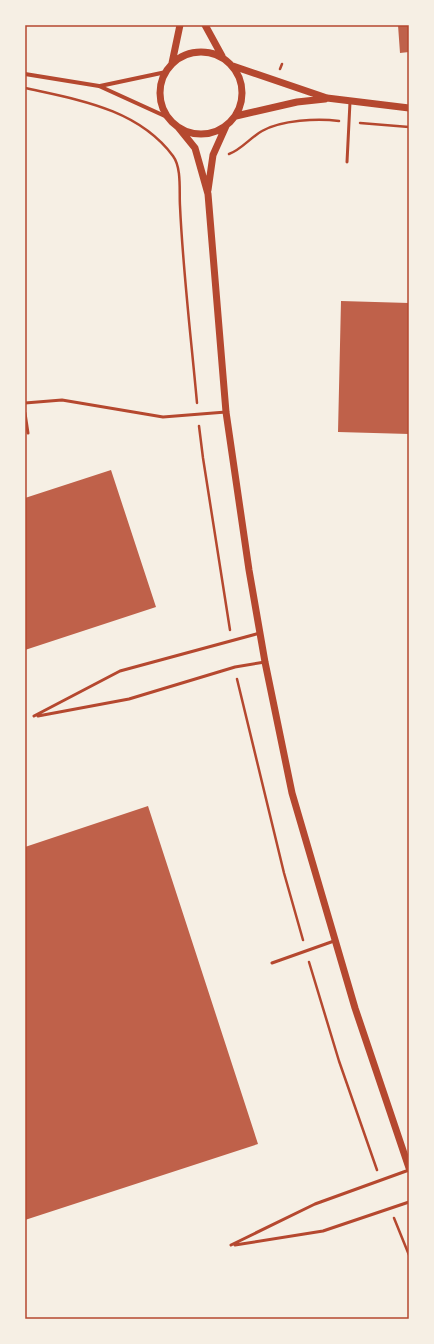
<svg xmlns="http://www.w3.org/2000/svg" width="434" height="1344" viewBox="0 0 434 1344" font-family="'Playfair Display',serif">
  <style>
    .building { fill: #bf614a }
    .lines { fill: none; stroke-linecap: round; stroke-linejoin: round }
    .path { stroke: #b5482f; stroke-width: 2.5 }
    .service { stroke: #b5482f; stroke-width: 3 }
    .minor { stroke: #b5482f; stroke-width: 4 }
    .tertiary { stroke: #b5482f; stroke-width: 7 }
    .neatline { fill: none; stroke: #b5482f; stroke-width: 1.5 }
  </style>
  <rect width="100%" height="100%" fill="#f6efe4"/>
  <path class="building" d="M 398,25 L 409,25 L 409,52 L 400,53 Z
    M 341,301 L 409,303 L 409,434 L 338,432 Z
    M 111,470 L 156,607 L 25,650 L 25,498 Z
    M 148,806 L 258,1144 L 25,1220 L 25,847 Z"/>
  <g class="lines">
    <path class="path" d="M 280,69 L 282,64
      M 25,88 C 79,100 138,109 173,156 C 182,168 179,192 180,206 C 183,272 191,337 197,403
      M 360,123 L 409,127
      M 229,154 C 241,150 251,137 262,131 C 281,120 318,118 339,121
      M 199,426 L 203,458 L 230,630
      M 237,679 L 284,873 L 303,940
      M 309,962 L 339,1061 L 377,1170
      M 394,1218 L 409,1255"/>
    <path class="service" d="M 347,162 L 350,102
      M 25,403 L 62,400 L 163,417 L 226,412
      M 25,413 L 28,433
      M 34,716 L 120,671 L 260,633
      M 38,716 L 129,699 L 235,667 L 265,662
      M 272,963 L 334,941
      M 231,1245 L 315,1204 L 409,1170
      M 235,1245 L 323,1231 L 409,1202"/>
    <path class="minor" d="M 25,74 L 99,86 L 167,117
      M 100,86 L 166,72"/>
    <path class="tertiary" d="M 205,25 L 222,56
      M160 93a41 41 0 1 1 82 0a41 41 0 1 1-82 0Z
      M 172,63 L 180,25
      M 233,66 L 327,98 L 409,108
      M 236,116 L 297,102 L 325,99
      M 178,127 L 195,148 L 208,194 L 226,412 L 249,570 L 265,662 L 292,793 L 355,1008 L 409,1168
      M 208,190 L 213,155 L 226,126"/>
  </g>
  <rect width="434" height="1344" fill="none" stroke="#f6efe4" stroke-width="52"/>
  <rect x="26" y="26" width="382" height="1292" class="neatline"/>
</svg>
